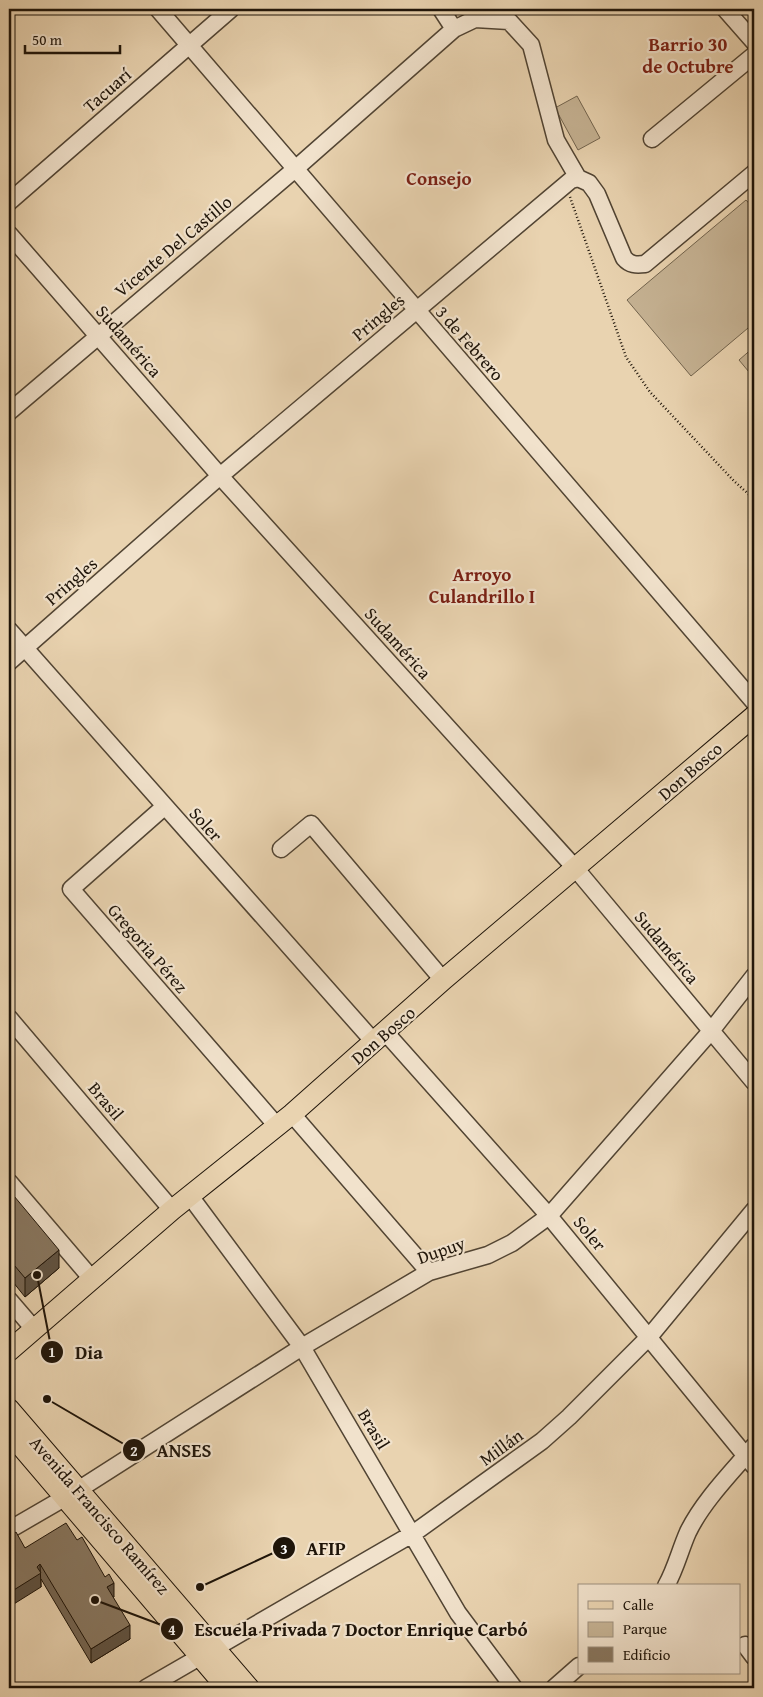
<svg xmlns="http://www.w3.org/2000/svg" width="763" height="1697" viewBox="0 0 763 1697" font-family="'Gentium Book Plus',serif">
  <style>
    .green { fill: #c6b394; stroke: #72644e }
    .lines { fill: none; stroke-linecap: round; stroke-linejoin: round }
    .minor-casing { stroke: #514433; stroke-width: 19 }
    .major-casing { stroke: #1e1409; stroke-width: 22 }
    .path { stroke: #1e1409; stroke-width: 2.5; stroke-dasharray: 1 2.5; stroke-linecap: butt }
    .minor { stroke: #f1e2cc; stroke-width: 16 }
    .major { stroke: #e9d3b0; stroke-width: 20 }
    .wall { fill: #756653; stroke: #1e1409 }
    .shaded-wall { fill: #5f5343; stroke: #1e1409 }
    .building { fill: #887760; stroke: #1e1409 }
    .labels { text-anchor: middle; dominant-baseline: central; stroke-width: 4.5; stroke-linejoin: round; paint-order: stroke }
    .street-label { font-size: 18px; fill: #1e1409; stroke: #f1e2cc }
    .neighbourhood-label { font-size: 19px; font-weight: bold; fill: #7a1f14; stroke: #f1e2cc }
    .leader { fill: none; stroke: #1e1409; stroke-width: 2 }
    .callout-dot { fill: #1e1409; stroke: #f1e2cc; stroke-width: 2 }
    .mark-label { font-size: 15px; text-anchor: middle; font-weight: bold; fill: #fff }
    .callout-label { font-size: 19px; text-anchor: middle; font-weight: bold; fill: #1e1409; stroke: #f1e2cc; stroke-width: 4.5; stroke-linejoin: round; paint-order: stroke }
  </style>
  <rect width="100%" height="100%" fill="#e9d3b0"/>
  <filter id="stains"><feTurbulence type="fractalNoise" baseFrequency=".004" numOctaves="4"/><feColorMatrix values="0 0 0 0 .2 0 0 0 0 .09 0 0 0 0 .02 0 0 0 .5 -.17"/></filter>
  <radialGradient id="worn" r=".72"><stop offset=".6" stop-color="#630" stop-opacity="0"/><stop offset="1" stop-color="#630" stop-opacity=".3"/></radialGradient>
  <path class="green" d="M 577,96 L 600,138 L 578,150 L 555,108 Z
    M 746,200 L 754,209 L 754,323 L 691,376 L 627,300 Z
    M 754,347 L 754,378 L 739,360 Z"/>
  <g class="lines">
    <g class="minor-casing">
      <path id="minor" d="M 158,9 L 754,702
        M 441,9 L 454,29
        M 725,9 L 754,42
        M 652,139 L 754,55
        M 9,202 L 231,9
        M 9,234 L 220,476 L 576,869 L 754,1082
        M 9,412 L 294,170 L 454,29 L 475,19 L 509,21 L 531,45 L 556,140 L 578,178
        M 9,630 L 374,1042
        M 9,662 L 220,476 L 571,180 L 578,178 L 589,183 L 597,194 L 624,258 C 630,265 636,265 645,264 L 754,173
        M 164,807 L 71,889 L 277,1126
        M 281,849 L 311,824 L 443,980
        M 9,1018 L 172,1210
        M 386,1033 L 549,1216 L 754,1466
        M 292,1114 L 429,1272
        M 9,1182 L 92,1279
        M 190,1196 L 302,1347 L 458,1613 L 514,1688
        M 9,1300 L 34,1329
        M 9,1530 L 78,1490 L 302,1347 L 429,1272 L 488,1255 L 512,1243 L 549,1216 L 711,1031 L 754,976
        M 666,1586 C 676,1568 680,1550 688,1532 C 703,1501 732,1472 754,1446
        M 745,1645 L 754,1657
        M 146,1688 L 414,1533 L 542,1441 L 569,1417 L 650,1336 L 754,1210
        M 554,1688 L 579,1666"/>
    </g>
    <g class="major-casing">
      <path id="major" d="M 9,1351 L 172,1210 L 292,1114 L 443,980 L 754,716
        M 9,1409 L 249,1688
        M 9,1432 L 227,1688"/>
    </g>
    <path class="path" d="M 570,197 L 626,357 L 650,392 L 734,481 L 754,499"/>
    <use href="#minor" class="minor"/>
    <use href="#major" class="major"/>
  </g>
  <path class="wall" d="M 9,1190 L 59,1268 L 25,1297 L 9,1277 Z
    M 77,1540 L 114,1597 L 113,1597 L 130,1639 L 91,1663 L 41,1579 L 41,1587 L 25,1548 Z"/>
  <path class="shaded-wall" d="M 59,1250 L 59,1268 L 25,1297 L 25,1278 Z
    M 40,1564 L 41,1587 L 9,1607 L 9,1593 L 37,1567 Z
    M 114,1583 L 114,1597 L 107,1601 L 107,1587 Z
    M 130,1625 L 130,1639 L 91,1663 L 91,1649 Z"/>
  <path class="building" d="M 9,1190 L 59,1250 L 25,1278 L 9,1259 Z
    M 66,1523 L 77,1540 L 82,1537 L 105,1577 L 109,1574 L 114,1583 L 107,1587 L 130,1625 L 91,1649 L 40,1564 L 37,1567 L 41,1573 L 9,1593 L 9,1537 L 16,1532 L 25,1548 Z"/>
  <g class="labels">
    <g class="street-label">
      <text transform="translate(107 90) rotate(-41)">Tacuarí</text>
      <text transform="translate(173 246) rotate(-40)">Vicente Del Castillo</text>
      <text transform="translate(378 317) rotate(-40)">Pringles</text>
      <text transform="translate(129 341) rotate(49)">Sudamérica</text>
      <text transform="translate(470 343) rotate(49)">3 de Febrero</text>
      <text transform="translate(71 581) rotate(-41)">Pringles</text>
      <text transform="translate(398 643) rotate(48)">Sudamérica</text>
      <text transform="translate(690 771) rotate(-41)">Don Bosco</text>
      <text transform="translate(206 824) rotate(48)">Soler</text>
      <text transform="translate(667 947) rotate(50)">Sudamérica</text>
      <text transform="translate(148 948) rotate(49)">Gregoria Pérez</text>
      <text transform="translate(383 1035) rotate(-41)">Don Bosco</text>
      <text transform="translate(106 1101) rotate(50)">Brasil</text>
      <text transform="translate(590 1233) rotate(50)">Soler</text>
      <text transform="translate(441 1250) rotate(-19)">Dupuy</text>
      <text transform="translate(374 1429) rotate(59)">Brasil</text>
      <text transform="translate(501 1447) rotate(-36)">Millán</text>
      <text transform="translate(100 1515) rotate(49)">Avenida Francisco Ramírez</text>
    </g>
    <g class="neighbourhood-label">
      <text x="688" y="44">Barrio 30<tspan x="688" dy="22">de Octubre</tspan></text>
      <text x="439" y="178">Consejo</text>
      <text x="482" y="574">Arroyo<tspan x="482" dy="22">Culandrillo I</tspan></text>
    </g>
  </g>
  <path class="leader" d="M37 1275L52 1352M47 1399L134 1450M200 1587L284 1548M95 1600L172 1629"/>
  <g class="callout-dot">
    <circle cx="37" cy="1275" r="5"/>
    <circle cx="47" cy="1399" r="5"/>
    <circle cx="200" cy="1587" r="5"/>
    <circle cx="95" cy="1600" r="5"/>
    <circle cx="52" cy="1352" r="12"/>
    <circle cx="134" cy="1450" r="12"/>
    <circle cx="284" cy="1548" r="12"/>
    <circle cx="172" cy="1629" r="12"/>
  </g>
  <g class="mark-label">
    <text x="52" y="1357">1</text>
    <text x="134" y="1456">2</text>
    <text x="284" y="1554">3</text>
    <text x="172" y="1635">4</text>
  </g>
  <g class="callout-label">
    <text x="89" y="1359">Dia</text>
    <text x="184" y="1457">ANSES</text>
    <text x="326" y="1555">AFIP</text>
    <text x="361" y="1636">Escuela Privada 7 Doctor Enrique Carbó</text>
  </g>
  <rect width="763" height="1697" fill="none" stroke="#e9d3b0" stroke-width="30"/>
  <rect x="10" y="10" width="743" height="1677" fill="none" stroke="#1e1409" stroke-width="2.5"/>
  <rect x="15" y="15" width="733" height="1667" fill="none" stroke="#1e1409"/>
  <rect x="578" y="1584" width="162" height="90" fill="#f1e2cc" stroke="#9d907e"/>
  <rect x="588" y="1601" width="25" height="8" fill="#e9d3b0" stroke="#9d907e"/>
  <text x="623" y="1610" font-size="15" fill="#1e1409">Calle</text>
  <rect x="588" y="1622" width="25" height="15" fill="#c6b394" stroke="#9d907e"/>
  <text x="623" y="1634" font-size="15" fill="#1e1409">Parque</text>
  <rect x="588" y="1647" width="25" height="15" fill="#887760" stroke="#9d907e"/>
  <text x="623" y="1660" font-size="15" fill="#1e1409">Edificio</text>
  <path d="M25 45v8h95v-8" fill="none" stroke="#1e1409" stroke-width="2.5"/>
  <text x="32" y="45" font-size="15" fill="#1e1409" stroke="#f1e2cc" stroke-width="4" paint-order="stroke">50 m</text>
  <rect width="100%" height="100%" filter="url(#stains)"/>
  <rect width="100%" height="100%" fill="url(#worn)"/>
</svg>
